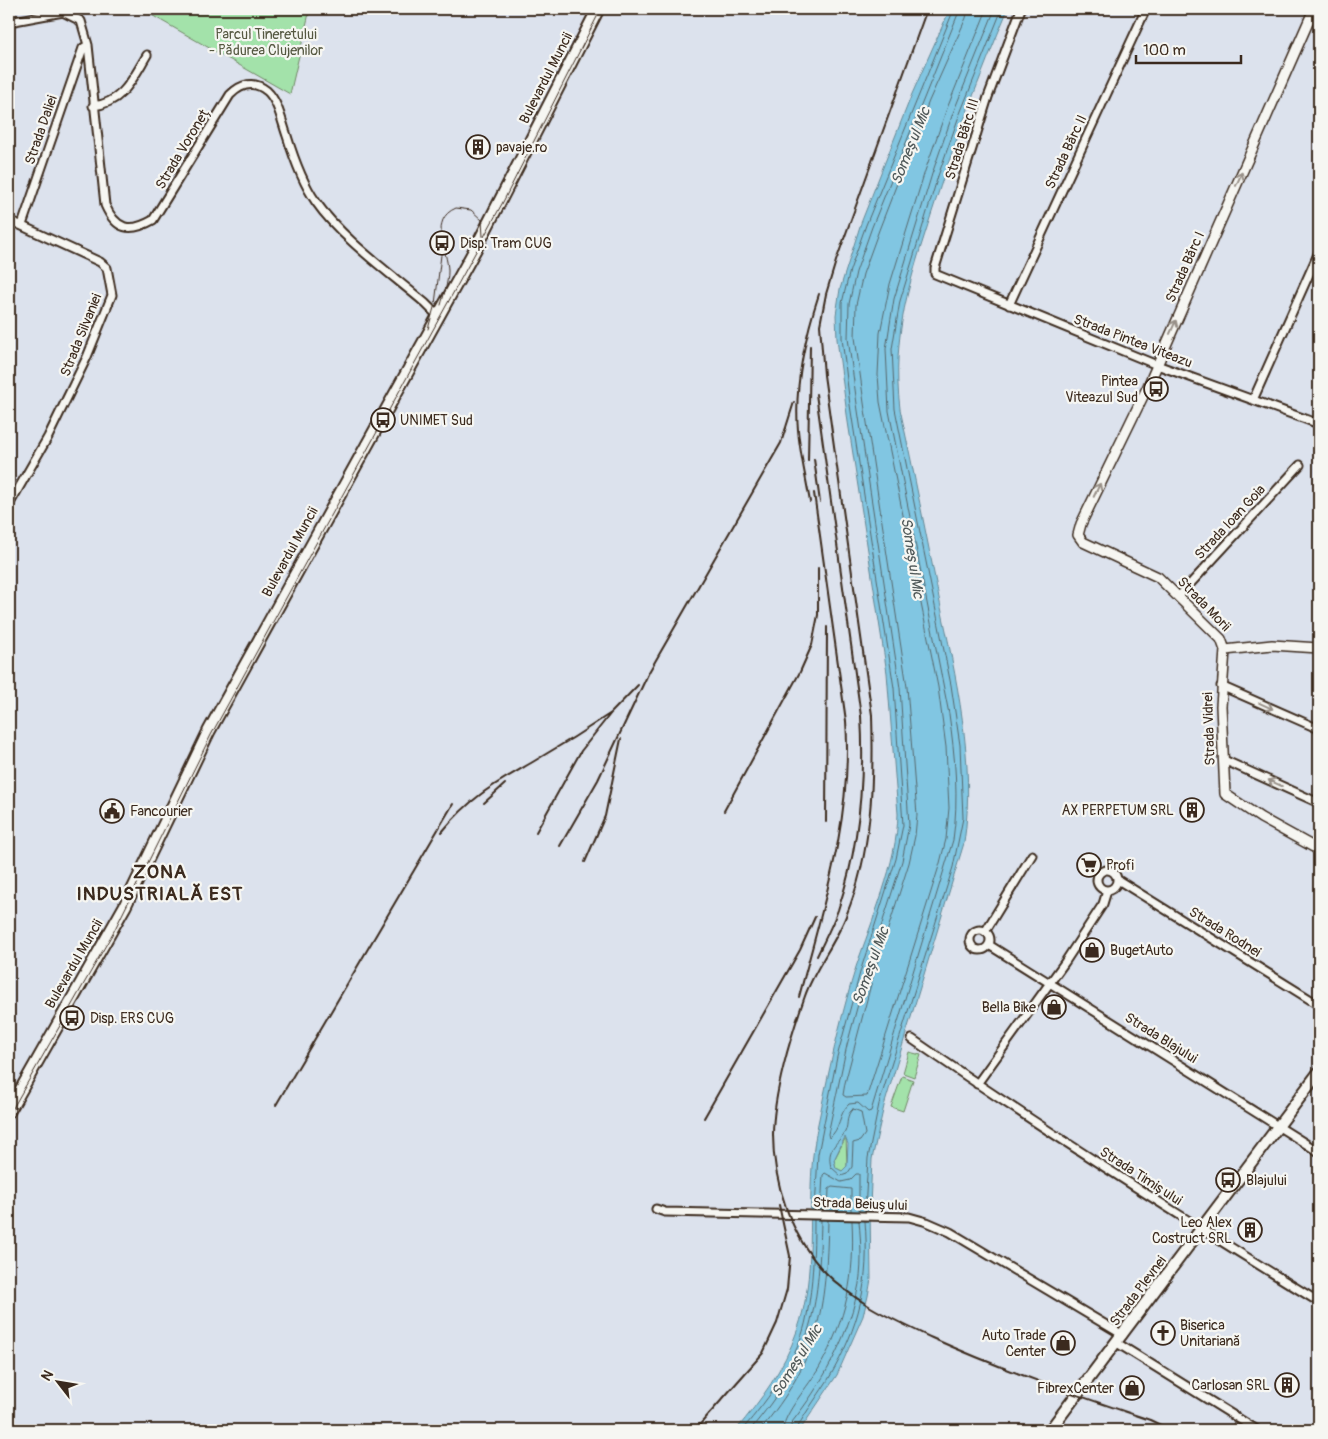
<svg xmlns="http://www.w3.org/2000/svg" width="1328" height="1439" viewBox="0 0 1328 1439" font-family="Pangolin,sans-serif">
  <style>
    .green { fill: #a3e2aa; stroke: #6f8664 }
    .water { fill: #81c6e2; stroke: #658894; fill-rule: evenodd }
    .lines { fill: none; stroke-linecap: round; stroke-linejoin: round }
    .shore { stroke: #57686c; stroke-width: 1 }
    .minor-casing { stroke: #3b2a1e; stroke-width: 11 }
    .tertiary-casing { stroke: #3b2a1e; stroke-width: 12 }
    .secondary-casing { stroke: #3b2a1e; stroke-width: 14 }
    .primary-casing { stroke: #3b2a1e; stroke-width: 15 }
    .minor { stroke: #f6f6f2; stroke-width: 7 }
    .tertiary { stroke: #f6f6f2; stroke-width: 9 }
    .secondary { stroke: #f6f6f2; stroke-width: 10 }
    .primary { stroke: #f6f6f2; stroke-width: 11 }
    .tram { stroke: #3b2a1e; stroke-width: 1 }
    .rail { stroke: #3b2a1e; stroke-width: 2 }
    .oneway { stroke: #989088 }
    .labels { text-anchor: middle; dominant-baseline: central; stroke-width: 4.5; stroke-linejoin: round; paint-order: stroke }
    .park-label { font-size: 14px; fill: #555841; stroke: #f6f6f2 }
    .street-label { font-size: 14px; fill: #3b2a1e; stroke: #f6f6f2 }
    .poi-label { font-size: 14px; fill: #3b2a1e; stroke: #f6f6f2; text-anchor: start }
    .water-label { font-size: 15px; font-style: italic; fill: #505959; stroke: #f6f6f2 }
    .district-label { font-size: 19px; font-weight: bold; letter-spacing: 1px; fill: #3b2a1e; stroke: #f6f6f2 }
  </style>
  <rect width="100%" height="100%" fill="#dce2ed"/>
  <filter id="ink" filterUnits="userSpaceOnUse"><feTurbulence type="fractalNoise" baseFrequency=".02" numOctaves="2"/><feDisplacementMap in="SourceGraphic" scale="10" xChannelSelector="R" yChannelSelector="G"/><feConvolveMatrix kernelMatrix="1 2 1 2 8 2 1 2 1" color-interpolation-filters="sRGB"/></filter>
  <g filter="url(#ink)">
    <path class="green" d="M 141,9 L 310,9 L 290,94 Z
      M 909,1052 L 921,1055 L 914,1077 L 903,1073 Z
      M 902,1076 L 913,1080 L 903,1111 L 891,1107 Z
      M 846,1137 L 847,1166 L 842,1171 L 836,1168 L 834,1160 Z"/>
    <path class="water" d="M 950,9 L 1008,9 C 980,76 954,143 932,212 C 910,280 891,335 900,409 C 914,472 926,535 939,598 C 956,678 976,761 964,843 L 884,1106 L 872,1159 L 870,1207 L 871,1279 L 868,1296 L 863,1316 L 837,1375 L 800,1430 L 736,1430 C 761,1400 784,1369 797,1331 C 817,1276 807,1212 813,1155 C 815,1135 820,1115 824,1095 C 833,1052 843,1009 856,967 C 872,920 897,863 898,814 L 887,673 L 848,422 L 837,339 L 836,315 L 840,289 L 861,223 L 912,94 ZM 845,1137 L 848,1144 L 847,1166 L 842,1171 L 836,1168 L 834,1160 Z"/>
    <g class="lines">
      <path class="shore" d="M 960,9 L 872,227 L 856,272 L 849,304 L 848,338 L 857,404 L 900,688 L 909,825 L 902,861 L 867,971 L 847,1045 L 828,1134 L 829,1138 C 841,1129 838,1114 849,1104 L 858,1103 L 868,1112 L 871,1111 L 953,840 C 959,798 955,756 949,714 L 889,411 L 886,349 L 894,299 L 932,174 L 953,113 L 995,9
        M 968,9 L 966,18 L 929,101 L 879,230 L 863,274 L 856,305 L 855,337 L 864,403 L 907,687 L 917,815 L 915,836 L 909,863 L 874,973 L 845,1083 L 843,1095 L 846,1097 L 867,1096 L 940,863 L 946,839 L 949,808 L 946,747 L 938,687 L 880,402 L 878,375 L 880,333 L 890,284 L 925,171 L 946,111 L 987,9
        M 853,1109 L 861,1112 L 865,1134 L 860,1141 L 853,1143 L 852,1167 L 847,1174 L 841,1176 L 831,1167 C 826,1148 838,1144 845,1132 C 849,1124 845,1115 853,1109 Z
        M 815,1210 L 818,1154 L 837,1057 L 861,969 L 896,859 L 903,825 L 894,688 L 850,405 L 842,338 L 842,303 L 850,270 L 866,225 L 954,9
        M 821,1211 L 823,1175 L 825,1173 L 841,1182 L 850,1180 L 856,1174 L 859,1174 L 859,1211
        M 828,1211 L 829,1189 L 832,1187 L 851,1189 L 851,1211
        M 865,1211 L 868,1158 L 879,1104 L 953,867 L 963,818 L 960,745 L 951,685 L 895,409 L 892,349 L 900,301 L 938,176 L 959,116 L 1002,9
        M 742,1430 C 770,1397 799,1359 807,1315 C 813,1284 814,1251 814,1220
        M 750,1430 C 811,1357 819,1313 821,1220
        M 760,1430 C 819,1359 826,1310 828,1220
        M 783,1430 C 783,1414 810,1384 819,1368 C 847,1318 855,1277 852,1221
        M 790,1430 L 792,1422 C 821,1386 847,1339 857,1293 C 863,1270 861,1244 859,1221
        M 797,1430 C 798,1422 823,1389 829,1378 C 860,1326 870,1281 865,1221"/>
      <g class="minor-casing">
        <path id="minor" d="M 1021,9 L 988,97 L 935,268 L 935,274 L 1157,365 L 1319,424
          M 9,22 L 63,12 L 81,21 L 88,45 L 105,205 C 116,230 130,233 153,220 L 230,95 C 241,84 254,80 267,91 C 278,101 282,122 287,136 C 294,159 302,182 316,202 C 341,238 391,274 425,303 L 438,316
          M 93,106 C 123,103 133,78 147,55
          M 9,220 L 100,262 L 107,268 L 112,295 L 87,357 L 48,437 L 9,505
          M 22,225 L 83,48 L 88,45
          M 1009,305 L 1146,9
          M 1253,400 L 1319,252
          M 1179,596 L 1300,465
          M 1221,686 L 1319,729
          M 1224,760 L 1319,803
          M1097 880a10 10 0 1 1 20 0a10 10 0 1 1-20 0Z
          M 1118,880 L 1319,1005
          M970 940a10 10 0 1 1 20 0a10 10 0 1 1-20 0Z
          M 985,932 L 1032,855
          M 989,945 L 1319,1152
          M 912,1039 C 1045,1131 1181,1217 1319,1302
          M 977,1084 L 1065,962 L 1103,904 L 1107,891
          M 656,1209 L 665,1212 L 909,1217 L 927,1222 L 950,1232 L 1123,1335
          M 1117,1343 L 1257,1430"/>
      </g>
      <g class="tertiary-casing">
        <path id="tertiary" d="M 1314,9 L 1148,386 L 1081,524 L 1078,535 L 1083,542 L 1158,577 L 1221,639 L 1225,650 L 1221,706 L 1225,794 L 1261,818 L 1319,850
          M 1225,650 L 1272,645 L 1319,648"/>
      </g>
      <g class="secondary-casing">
        <path id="secondary" d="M 1050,1430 L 1319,1072"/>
      </g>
      <g class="primary-casing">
        <path id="primary" d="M 9,1111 L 125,906 L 209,731 L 477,246 L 598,9"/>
      </g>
      <use href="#minor" class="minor"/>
      <use href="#tertiary" class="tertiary"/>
      <use href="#secondary" class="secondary"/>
      <use href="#primary" class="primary"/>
      <path class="tram" d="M 441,305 C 444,294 448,283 448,271 C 448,250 428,220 456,208 L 471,210 L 482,220 L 483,237
        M 428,329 L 435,304 L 441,255
        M 9,1115 L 114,931 L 211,735 L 503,202 L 601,9"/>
      <path class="rail" d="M 927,9 L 836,261 L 826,294 L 820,325 L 824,375 L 872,715 C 874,782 872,853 846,916 C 835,944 815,968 805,996 C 791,1035 773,1095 773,1135 C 773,1182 791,1236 823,1270 C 853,1302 894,1320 932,1338 C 1003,1370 1076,1395 1150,1420 L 1171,1430
        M 816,394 L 861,716 C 865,782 859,847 838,910 C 832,926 824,941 817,956
        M 814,459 L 820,502
        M 808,461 L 810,346
        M 810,502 C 806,478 800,454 798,430 C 794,384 805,337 819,294
        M 484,803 L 505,784
        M 724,811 L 800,672 L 812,645 L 818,615 L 818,568
        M 826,822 L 827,627
        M 442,832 C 472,795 497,783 536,760 C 562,745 586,730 611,713
        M 536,832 L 581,751 L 611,713 L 638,685
        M 560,846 L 598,780 L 649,672 L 781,443 L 794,402
        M 585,862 L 605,816 L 621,739
        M 799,997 C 823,906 853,817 846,721 L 814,493
        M 276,1105 L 453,804
        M 704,1118 L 800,950 L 815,917
        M 695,1430 L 763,1353 L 777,1323 L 787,1289 L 790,1256 L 779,1205"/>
    </g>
    <defs><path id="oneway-shaft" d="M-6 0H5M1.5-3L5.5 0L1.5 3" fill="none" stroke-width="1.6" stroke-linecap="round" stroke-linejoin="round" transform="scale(1.25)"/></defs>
    <g class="oneway">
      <use href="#oneway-shaft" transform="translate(1239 179) rotate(-66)"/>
      <use href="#oneway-shaft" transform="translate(1173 327) rotate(-66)"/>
      <use href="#oneway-shaft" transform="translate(1097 490) rotate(-64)"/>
      <use href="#oneway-shaft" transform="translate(1266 706) rotate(24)"/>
      <use href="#oneway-shaft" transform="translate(1275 783) rotate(-156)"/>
    </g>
  </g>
  <defs>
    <g id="building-ring" transform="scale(1.25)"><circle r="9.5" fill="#f6f6f2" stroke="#3b2a1e" stroke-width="1.5"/><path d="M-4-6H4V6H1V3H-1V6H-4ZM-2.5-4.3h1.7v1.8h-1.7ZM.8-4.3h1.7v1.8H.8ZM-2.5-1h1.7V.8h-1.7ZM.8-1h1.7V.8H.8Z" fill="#3b2a1e"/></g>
    <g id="bus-ring" transform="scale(1.25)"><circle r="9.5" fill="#f6f6f2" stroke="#3b2a1e" stroke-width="1.5"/><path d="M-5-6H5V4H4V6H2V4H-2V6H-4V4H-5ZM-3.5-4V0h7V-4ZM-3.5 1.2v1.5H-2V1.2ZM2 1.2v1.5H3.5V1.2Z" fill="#3b2a1e"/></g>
    <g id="civic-ring" transform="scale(1.25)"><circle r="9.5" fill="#f6f6f2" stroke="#3b2a1e" stroke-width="1.5"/><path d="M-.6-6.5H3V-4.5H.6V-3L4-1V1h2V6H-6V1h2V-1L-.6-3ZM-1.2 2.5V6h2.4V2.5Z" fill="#3b2a1e"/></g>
    <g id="supermarket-ring" transform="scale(1.25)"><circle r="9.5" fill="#f6f6f2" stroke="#3b2a1e" stroke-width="1.5"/><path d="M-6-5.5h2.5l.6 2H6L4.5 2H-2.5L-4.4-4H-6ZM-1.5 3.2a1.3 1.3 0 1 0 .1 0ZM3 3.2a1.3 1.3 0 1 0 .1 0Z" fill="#3b2a1e"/></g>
    <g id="shop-ring" transform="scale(1.25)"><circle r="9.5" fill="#f6f6f2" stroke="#3b2a1e" stroke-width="1.5"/><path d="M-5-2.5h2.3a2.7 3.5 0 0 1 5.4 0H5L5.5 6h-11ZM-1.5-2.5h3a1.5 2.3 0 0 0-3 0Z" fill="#3b2a1e"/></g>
    <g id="church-ring" transform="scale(1.25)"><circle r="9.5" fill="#f6f6f2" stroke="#3b2a1e" stroke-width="1.5"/><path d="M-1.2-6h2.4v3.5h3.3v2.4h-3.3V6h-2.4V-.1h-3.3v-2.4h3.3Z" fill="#3b2a1e"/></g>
  </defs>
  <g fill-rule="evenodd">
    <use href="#building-ring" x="478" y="147"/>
    <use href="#bus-ring" x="442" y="243"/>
    <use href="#bus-ring" x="1156" y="389"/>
    <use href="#bus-ring" x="383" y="420"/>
    <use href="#building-ring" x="1192" y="810"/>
    <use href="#civic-ring" x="112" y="811"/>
    <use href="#supermarket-ring" x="1089" y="865"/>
    <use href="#shop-ring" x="1092" y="950"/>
    <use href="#shop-ring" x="1054" y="1007"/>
    <use href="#bus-ring" x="72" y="1018"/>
    <use href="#bus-ring" x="1228" y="1180"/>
    <use href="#building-ring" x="1250" y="1230"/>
    <use href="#church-ring" x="1163" y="1333"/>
    <use href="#shop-ring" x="1063" y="1343"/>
    <use href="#building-ring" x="1287" y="1385"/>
    <use href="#shop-ring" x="1132" y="1388"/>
  </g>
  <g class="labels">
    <g class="park-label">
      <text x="266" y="34">Parcul Tineretului<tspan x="266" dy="16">- Pădurea Clujenilor</tspan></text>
    </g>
    <g class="street-label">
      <text transform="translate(546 78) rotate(-63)">Bulevardul Muncii</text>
      <text transform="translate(41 130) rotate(-71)">Strada Daliei</text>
      <text transform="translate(962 139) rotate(-73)">Strada Bărc III</text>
      <text transform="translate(183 148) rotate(-59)">Strada Voroneț</text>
      <text transform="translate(1066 152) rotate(-65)">Strada Bărc II</text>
      <text transform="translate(1185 267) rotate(-66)">Strada Bărc I</text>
      <text transform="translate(81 335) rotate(-68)">Strada Silvaniei</text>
      <text transform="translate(1133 341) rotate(21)">Strada Pintea Viteazu</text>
      <text transform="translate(1230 522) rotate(-47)">Strada Ioan Goia</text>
      <text transform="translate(290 552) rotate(-61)">Bulevardul Muncii</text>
      <text transform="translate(1204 604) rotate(46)">Strada Morii</text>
      <text transform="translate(1209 729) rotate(-92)">Strada Vidrei</text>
      <text transform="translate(1225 932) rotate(32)">Strada Rodnei</text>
      <text transform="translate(74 964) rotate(-60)">Bulevardul Muncii</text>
      <text transform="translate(1161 1038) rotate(32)">Strada Blajului</text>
      <text transform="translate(1141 1176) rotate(33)">Strada Timișului</text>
      <text transform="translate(860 1204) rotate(2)">Strada Beiușului</text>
      <text transform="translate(1138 1291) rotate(-53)">Strada Plevnei</text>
    </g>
    <g class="poi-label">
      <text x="496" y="147">pavaje.ro</text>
      <text x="460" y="243">Disp. Tram CUG</text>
      <text x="1138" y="381" text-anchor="end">Pintea<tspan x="1138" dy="16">Viteazul Sud</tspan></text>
      <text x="400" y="420">UNIMET Sud</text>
      <text x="1174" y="810" text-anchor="end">AX PERPETUM SRL</text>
      <text x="130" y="811">Fancourier</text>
      <text x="1106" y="865">Profi</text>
      <text x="1110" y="950">BugetAuto</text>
      <text x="1036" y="1007" text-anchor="end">Bella Bike</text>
      <text x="90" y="1018">Disp. ERS CUG</text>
      <text x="1246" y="1180">Blajului</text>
      <text x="1232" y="1222" text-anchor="end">Leo Alex<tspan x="1232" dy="16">Costruct SRL</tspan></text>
      <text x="1180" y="1325">Biserica<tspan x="1180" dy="16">Unitariană</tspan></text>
      <text x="1046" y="1335" text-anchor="end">Auto Trade<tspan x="1046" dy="16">Center</tspan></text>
      <text x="1270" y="1385" text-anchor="end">Carlosan SRL</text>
      <text x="1114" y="1388" text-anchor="end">FibrexCenter</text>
    </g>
    <g class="water-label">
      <text transform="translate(911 146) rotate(-68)">Someșul Mic</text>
      <text transform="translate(912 558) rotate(81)">Someșul Mic</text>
      <text transform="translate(871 966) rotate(-70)">Someșul Mic</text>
      <text transform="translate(797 1361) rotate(-58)">Someșul Mic</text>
    </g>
    <g class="district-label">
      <text x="160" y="872">ZONA<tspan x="160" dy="22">INDUSTRIALĂ EST</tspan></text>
    </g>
  </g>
  <rect width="1328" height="1439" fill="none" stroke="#f6f6f2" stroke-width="30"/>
  <rect x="15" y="15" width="1298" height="1409" fill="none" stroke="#3b2a1e" stroke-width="2" filter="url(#ink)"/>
  <g transform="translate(58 1382) rotate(301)" stroke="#f6f6f2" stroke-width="4" paint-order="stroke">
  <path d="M0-4L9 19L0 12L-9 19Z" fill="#3b2a1e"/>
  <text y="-8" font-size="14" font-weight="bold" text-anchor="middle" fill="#3b2a1e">N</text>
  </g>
  <path d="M1136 55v8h105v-8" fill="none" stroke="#3b2a1e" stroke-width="2.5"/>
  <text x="1143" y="55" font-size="15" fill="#3b2a1e" stroke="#f6f6f2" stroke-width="4" paint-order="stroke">100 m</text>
</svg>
